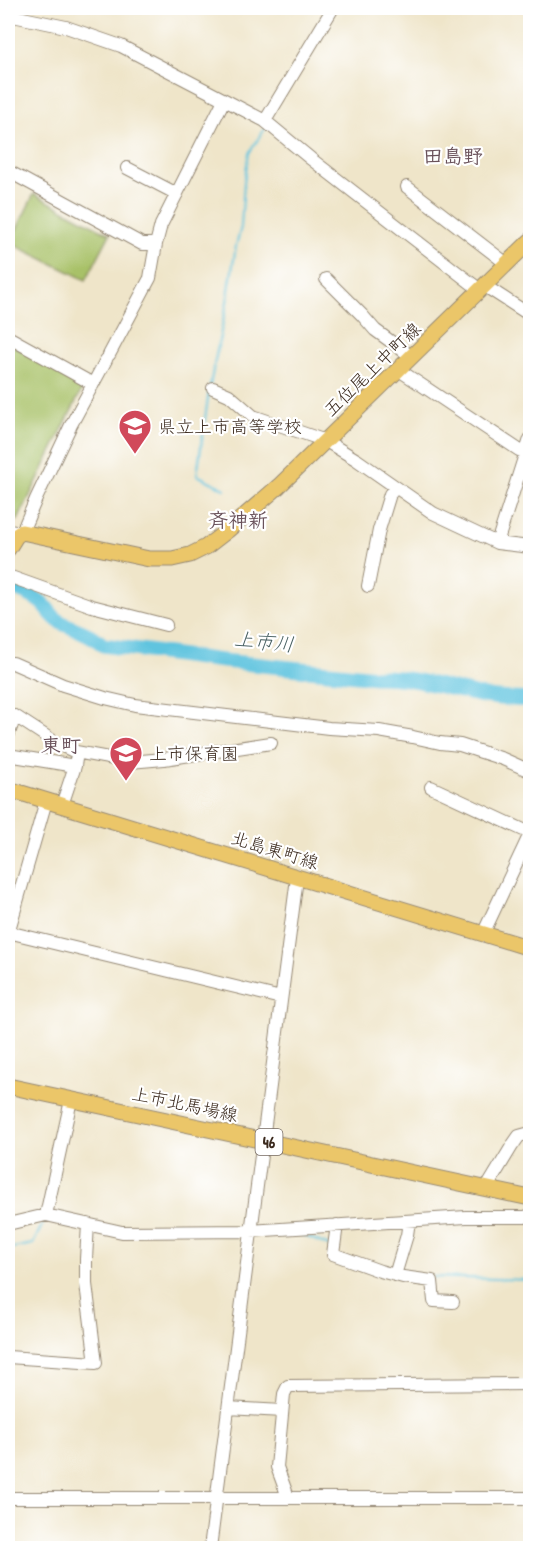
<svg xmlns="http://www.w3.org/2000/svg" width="538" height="1556" viewBox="0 0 538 1556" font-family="'Patrick Hand','Klee One',sans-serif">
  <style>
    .green { fill: #a8c167; stroke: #727642; stroke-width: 1.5 }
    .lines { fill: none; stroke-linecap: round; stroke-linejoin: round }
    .stream { stroke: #61c4df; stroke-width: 2 }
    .river { stroke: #61c4df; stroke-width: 15 }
    .minor-casing { stroke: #958874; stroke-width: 14 }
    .major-casing { stroke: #958874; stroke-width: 17 }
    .minor { stroke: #fff; stroke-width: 12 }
    .major { stroke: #ebc669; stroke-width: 15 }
    .labels { text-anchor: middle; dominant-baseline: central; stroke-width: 4.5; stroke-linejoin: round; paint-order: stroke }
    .shield { fill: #fff; stroke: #766a62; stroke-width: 1.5 }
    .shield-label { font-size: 16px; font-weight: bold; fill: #3b2a1e }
    .street-label { font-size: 18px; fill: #3b2a1e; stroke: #fff }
    .poi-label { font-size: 18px; fill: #3b2a1e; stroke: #fff; text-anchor: start }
    .neighbourhood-label { font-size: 20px; font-weight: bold; fill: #6a525b; stroke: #fff }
    .water-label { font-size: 20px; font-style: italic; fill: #486062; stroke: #fff }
  </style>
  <rect width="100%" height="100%" fill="#fff"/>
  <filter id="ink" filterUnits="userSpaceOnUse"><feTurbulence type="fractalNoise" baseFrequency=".0167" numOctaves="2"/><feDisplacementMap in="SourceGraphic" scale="12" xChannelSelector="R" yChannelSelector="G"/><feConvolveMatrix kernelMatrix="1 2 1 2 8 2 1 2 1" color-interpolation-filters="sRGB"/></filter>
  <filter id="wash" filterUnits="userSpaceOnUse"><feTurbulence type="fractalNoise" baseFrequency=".008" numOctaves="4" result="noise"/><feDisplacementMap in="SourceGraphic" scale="24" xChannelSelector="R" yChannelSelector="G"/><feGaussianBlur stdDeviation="1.35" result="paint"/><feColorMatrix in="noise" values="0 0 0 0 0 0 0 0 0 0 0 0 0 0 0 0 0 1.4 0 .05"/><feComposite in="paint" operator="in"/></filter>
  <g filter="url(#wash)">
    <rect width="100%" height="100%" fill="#efe5c9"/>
    <path class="green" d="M 34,194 L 110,234 L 86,280 L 10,243 Z
      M 8,343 L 85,383 L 18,520 L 8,524 Z"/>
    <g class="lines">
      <path class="stream" d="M 210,385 L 227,302 L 236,246 L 241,227 L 244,182 L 249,153 L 266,127
        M 209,391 L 197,475 L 225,489
        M 292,1234 L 300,1234 L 329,1246
        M 8,1249 L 33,1244 L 45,1219
        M 434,1277 L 530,1280"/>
      <path class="river" d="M 8,586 C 20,591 36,596 45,606 C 51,613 53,618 62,623 C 76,630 91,633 103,645 L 214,660 L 376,677 C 413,676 448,689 483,696 C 498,699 515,699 530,700"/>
    </g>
  </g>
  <g filter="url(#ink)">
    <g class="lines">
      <g class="minor-casing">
        <path id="minor" d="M 8,15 L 66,27 L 121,46 L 265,121 L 311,159 L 480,290
          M 265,121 L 333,8
          M 127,168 L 177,194
          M 8,171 L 142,244 L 156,244
          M 407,187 L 507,264
          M 326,279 L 362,315 L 375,330 L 412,357
          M 485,286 L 530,315
          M 8,337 L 93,384
          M 109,355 L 150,278 L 156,244 L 161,225 L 224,100
          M 399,370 L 519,450 L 526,453
          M 213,388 L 229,395 L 253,416 L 326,441 L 357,460 L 433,513 L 497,543 L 530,547
          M 8,530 L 22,532 L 36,499 L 71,425 L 106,360
          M 497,543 L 530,439
          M 8,576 L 92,606 L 166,625
          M 368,586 L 379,530 L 390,494 L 396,487
          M 8,663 L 13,663 L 63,685 L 105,698 L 135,705 L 329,728 L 379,731 L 413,737 L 440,743 L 460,745 L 503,759 L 530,771
          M 8,736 L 15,716 L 58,744 L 76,752 L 130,762 L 164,759 L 271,743
          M 8,755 L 75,766
          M 431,787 L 530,833
          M 62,805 L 75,766 L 76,759
          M 8,932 L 281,998
          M 8,933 L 46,801
          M 483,934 L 530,834
          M 486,1189 L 512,1146 L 519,1136 L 530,1133
          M 46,1215 L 71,1100
          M 8,1224 L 46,1215 L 122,1232 L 250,1231 L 466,1217 L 525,1217 L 530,1215
          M 337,1225 L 333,1254 L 380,1271 L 403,1277 L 432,1281 L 434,1301 L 453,1302
          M 395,1275 L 407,1235 L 409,1221
          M 8,1357 L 96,1363 L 86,1284 L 86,1259 L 88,1224
          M 228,1408 L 282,1411
          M 288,1497 L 277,1467 L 284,1394 L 288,1386 L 530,1384
          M 8,1498 L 530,1498
          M 210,1548 L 297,878"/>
      </g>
      <g class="major-casing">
        <path id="major" d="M 8,549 L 16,536 L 22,532 L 149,559 L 172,559 L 190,555 L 206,547 L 228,530 L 279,486 L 530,241
          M 8,789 L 530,948
          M 8,1086 L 530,1198"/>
      </g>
      <use href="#minor" class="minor"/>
      <use href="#major" class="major"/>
    </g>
  </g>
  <defs>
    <g id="school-pin" transform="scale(1.725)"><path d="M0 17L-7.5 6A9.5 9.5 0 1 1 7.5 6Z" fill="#d1495b" stroke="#fff"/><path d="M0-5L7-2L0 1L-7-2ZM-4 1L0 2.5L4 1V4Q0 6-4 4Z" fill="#fff"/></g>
  </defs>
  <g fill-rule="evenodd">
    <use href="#school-pin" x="135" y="426"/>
    <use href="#school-pin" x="126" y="753"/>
  </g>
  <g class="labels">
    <rect class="shield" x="255.5" y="1129" width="27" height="26" rx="4.5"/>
    <g class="shield-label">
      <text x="269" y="1142">46</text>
    </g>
    <g class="street-label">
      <text transform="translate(372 369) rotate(-44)">五位尾上中町線</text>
      <text transform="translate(275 850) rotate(17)">北島東町線</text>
      <text transform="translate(185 1104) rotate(12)">上市北馬場線</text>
    </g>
    <g class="poi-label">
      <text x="158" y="426">県立上市高等学校</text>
      <text x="149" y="753">上市保育園</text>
    </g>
    <g class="neighbourhood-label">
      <text x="453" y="155">田島野</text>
      <text x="238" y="519">斉神新</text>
      <text x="61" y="744">東町</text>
    </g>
    <g class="water-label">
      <text transform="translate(264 641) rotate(6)">上市川</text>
    </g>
  </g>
  <rect width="538" height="1556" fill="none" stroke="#fff" stroke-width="30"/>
</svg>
